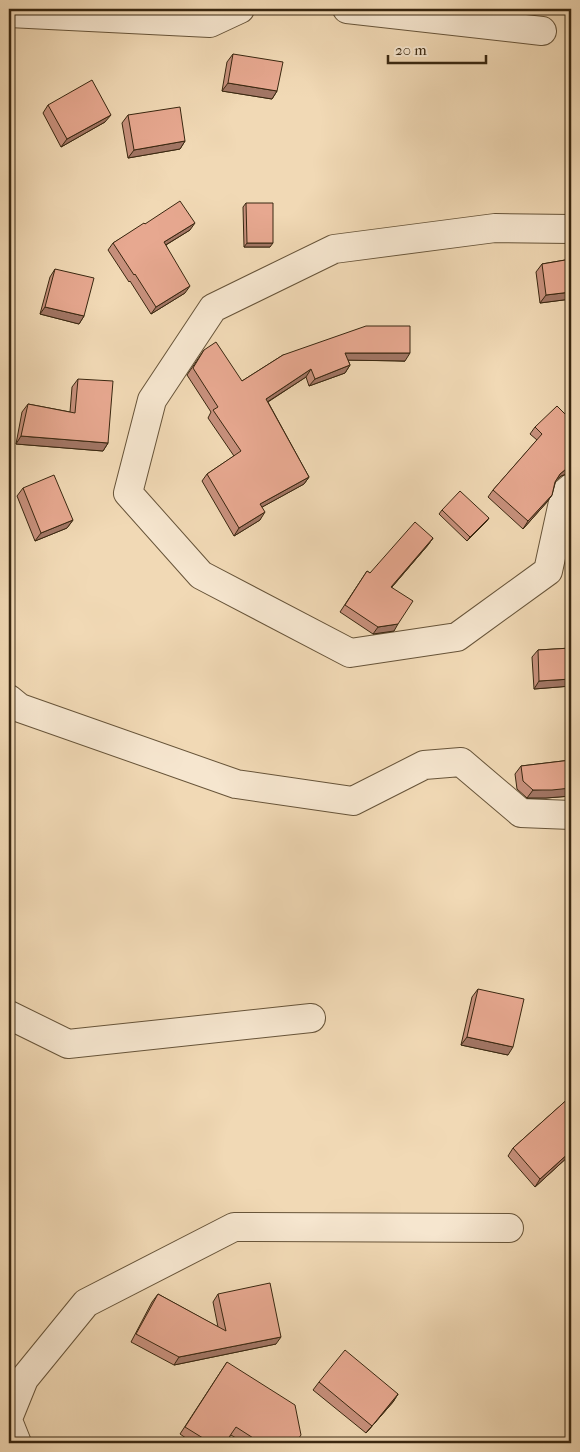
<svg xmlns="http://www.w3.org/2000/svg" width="580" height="1452" viewBox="0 0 580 1452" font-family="'IM FELL French Canon',serif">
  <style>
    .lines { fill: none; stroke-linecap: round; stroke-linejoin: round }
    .street-casing { stroke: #675439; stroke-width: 30 }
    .street { stroke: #f6e6cf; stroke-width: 28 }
    .wall { fill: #c7907c; stroke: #392710 }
    .shaded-wall { fill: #a27665; stroke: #392710 }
    .building { fill: #e7a890; stroke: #392710 }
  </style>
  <rect width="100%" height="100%" fill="#f1d9b5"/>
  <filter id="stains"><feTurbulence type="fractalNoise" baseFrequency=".004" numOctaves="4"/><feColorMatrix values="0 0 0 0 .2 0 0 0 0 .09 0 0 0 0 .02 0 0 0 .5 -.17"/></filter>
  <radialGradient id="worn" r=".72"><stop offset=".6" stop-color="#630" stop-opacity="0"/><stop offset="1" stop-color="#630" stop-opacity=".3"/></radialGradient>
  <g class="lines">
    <g class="street-casing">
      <path id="street" d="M 347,9 L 542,31
        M 9,13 L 210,23 L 240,9
        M 571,229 L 495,228 L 334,249 L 213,308 L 152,400 L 128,493 L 201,575 L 350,653 L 457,637 L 548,571 L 565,493 L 571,488
        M 9,699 L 20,708 L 236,784 L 353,801 L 424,765 L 461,762 L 521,813 L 571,815
        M 9,1015 L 68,1044 L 311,1018
        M 9,1416 L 24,1379 L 86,1303 L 234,1227 L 509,1228
        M 9,1423 L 17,1443"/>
    </g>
    <use href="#street" class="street"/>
  </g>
  <path class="wall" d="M 233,54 L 277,91 L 272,99 L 222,91 L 227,62 Z
    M 48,105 L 105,122 L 61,147 L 43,113 Z
    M 128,115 L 185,141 L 180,149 L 128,158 L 122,123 Z
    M 246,203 L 270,247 L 244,247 L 243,207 Z
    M 145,224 L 190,230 L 166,245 L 185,293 L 151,314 L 130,281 L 129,282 L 108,250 L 113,243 Z
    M 571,259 L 571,299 L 540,303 L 536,272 L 542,264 Z
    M 55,269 L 84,316 L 79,324 L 40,314 L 50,277 Z
    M 204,350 L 242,381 L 283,355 L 405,361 L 348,360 L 350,365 L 345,373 L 309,386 L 306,377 L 268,402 L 309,477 L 304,484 L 262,507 L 260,520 L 234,536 L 202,481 L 207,474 L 234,456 L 208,418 L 211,412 L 187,375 Z
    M 78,379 L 108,443 L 103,451 L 16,444 L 22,412 L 28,404 L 70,412 L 72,387 Z
    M 571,420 L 571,473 L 569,473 L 561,476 L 556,480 L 552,495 L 547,502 L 523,529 L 488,497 L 493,490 L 537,440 L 530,434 L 535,427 Z
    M 23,488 L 73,520 L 67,528 L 35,541 L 17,496 Z
    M 442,510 L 489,518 L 486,522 L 467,541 L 439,514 Z
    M 433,538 L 428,545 L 392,587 L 394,631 L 373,634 L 340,612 L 367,571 L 370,573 Z
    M 571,648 L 571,686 L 534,689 L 532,657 L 538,650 Z
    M 571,760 L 571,796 L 546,798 L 527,798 L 517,789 L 515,774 L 521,766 Z
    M 478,989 L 508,1055 L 461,1045 L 472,997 Z
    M 571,1087 L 571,1154 L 535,1187 L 508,1156 L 513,1148 L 569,1098 L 566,1095 Z
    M 158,1294 L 218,1327 L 213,1302 L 218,1294 L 276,1344 L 174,1365 L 131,1342 L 152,1302 Z
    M 227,1362 L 295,1443 L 244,1443 L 231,1435 L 225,1443 L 193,1443 L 180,1434 Z
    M 319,1382 L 398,1394 L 393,1402 L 366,1433 L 313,1390 Z"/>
  <path class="shaded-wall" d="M 228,83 L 277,91 L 272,99 L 222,91 Z
    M 111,115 L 105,122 L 61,147 L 67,139 Z
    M 185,141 L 180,149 L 128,158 L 134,150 Z
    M 195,223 L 190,230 L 159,249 L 164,242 Z
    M 247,243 L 273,243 L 270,247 L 244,247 Z
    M 190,286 L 185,293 L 151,314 L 156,307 Z
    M 571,292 L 571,299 L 540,303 L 546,295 Z
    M 45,307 L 84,316 L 79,324 L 40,314 Z
    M 345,353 L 410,353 L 405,361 L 340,360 Z
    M 350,365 L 345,373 L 309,386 L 315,379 Z
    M 311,369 L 306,377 L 261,406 L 266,399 Z
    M 21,436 L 108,443 L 103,451 L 16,444 Z
    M 571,467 L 571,473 L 569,473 L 561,476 L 555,481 L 560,474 L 566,469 Z
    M 309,477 L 304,484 L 255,511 L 260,504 Z
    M 552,495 L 547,502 L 523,529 L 528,521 Z
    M 265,512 L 260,520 L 234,536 L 239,528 Z
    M 489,518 L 486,522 L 467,541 L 470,537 Z
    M 73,520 L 67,528 L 35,541 L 41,533 Z
    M 433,538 L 428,545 L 386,594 L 391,587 Z
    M 398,624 L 394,631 L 373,634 L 378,627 Z
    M 571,679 L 571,686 L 534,689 L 539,681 Z
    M 571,788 L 571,796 L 546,798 L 527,798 L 533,790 Z
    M 467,1037 L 513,1047 L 508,1055 L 461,1045 Z
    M 571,1151 L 571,1154 L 535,1187 L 540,1179 Z
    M 281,1337 L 276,1344 L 174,1365 L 179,1357 Z
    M 398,1394 L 393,1402 L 366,1433 L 372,1426 Z"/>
  <path class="building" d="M 233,54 L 283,62 L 277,91 L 228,83 Z
    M 92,80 L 111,115 L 67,139 L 48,105 Z
    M 180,107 L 185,141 L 134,150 L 128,115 Z
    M 180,201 L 195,223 L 164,242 L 190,286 L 156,307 L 135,274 L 134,275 L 113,243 L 144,223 L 145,224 Z
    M 246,203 L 273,203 L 273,243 L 247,243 Z
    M 571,259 L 571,292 L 546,295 L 542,264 Z
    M 55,269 L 94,278 L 84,316 L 45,307 Z
    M 366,326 L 410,326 L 410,353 L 345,353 L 350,365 L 315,379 L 311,369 L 266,399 L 309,477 L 260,504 L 265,512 L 239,528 L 207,474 L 241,451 L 213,410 L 218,407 L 193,368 L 204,350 L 216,342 L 242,381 L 283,355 Z
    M 78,379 L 113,381 L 108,443 L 21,436 L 28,404 L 75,413 Z
    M 557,406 L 571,420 L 571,467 L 566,469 L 560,474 L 555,482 L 552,495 L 528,521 L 493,490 L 542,434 L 535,427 Z
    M 54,475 L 73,520 L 41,533 L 23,488 Z
    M 460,491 L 489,518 L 470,537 L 442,510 Z
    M 415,522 L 433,538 L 391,587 L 413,601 L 398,624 L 378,627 L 345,605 L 367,571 L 370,573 Z
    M 571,648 L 571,679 L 539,681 L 538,650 Z
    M 571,760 L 571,788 L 552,790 L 533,790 L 523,781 L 521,766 Z
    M 478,989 L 524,999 L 513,1047 L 467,1037 Z
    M 571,1096 L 571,1151 L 540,1179 L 513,1148 Z
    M 270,1283 L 281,1337 L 179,1357 L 136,1334 L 158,1294 L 226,1331 L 218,1294 Z
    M 345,1350 L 398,1394 L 372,1426 L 319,1382 Z
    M 227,1362 L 295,1405 L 301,1435 L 295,1443 L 261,1443 L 236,1427 L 225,1443 L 211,1443 L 185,1427 Z
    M 571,1432 L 571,1443 L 558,1443 Z"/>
  <rect width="580" height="1452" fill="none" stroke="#f1d9b5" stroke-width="30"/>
  <rect x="10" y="10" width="560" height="1432" fill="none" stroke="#392710" stroke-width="2.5"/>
  <rect x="15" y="15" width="550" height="1422" fill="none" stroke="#392710"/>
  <path d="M388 55v8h98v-8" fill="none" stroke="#392710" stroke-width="2.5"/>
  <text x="395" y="55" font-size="15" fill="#392710" stroke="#f6e6cf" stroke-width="4" paint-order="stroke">20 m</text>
  <rect width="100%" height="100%" filter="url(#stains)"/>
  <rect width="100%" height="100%" fill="url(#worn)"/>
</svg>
